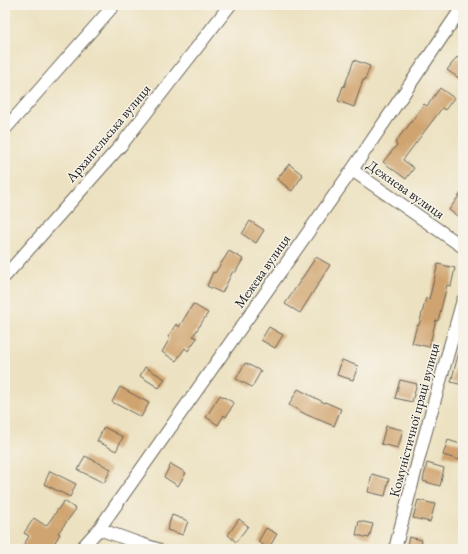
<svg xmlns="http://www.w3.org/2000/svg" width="468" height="554" viewBox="0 0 468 554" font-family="'EB Garamond',serif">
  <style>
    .building { fill: #d0a470 }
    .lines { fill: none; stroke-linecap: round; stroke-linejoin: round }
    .minor-casing { stroke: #656155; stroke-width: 14 }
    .minor { stroke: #fff; stroke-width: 12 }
    .labels { text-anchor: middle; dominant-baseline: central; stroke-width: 3; stroke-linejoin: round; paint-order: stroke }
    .street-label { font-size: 14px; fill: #1c1c1c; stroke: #f7f3e8 }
  </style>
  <rect width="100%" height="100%" fill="#f7f3e8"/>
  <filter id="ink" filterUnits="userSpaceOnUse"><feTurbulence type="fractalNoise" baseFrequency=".025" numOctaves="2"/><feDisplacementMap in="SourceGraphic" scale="8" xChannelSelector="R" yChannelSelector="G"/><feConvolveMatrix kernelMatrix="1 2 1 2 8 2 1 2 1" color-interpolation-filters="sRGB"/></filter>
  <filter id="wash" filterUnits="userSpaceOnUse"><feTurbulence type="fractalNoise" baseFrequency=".012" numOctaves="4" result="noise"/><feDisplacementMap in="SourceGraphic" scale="16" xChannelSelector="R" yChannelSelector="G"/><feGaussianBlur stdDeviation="0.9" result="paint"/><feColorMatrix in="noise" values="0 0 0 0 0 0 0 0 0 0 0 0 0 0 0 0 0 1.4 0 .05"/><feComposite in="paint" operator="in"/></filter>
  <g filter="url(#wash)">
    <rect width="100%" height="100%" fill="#ece1c0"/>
    <g id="blocks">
      <path class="building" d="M 457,57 L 463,62 L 463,81 L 447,70 Z
        M 354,60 L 370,66 L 365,80 L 363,80 L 354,107 L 338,101 L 343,86 L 344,87 Z
        M 440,88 L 454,98 L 445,110 L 442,108 L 403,160 L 414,168 L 406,179 L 383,162 L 397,145 L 395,143 L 405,129 L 406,129 L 424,104 L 427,106 Z
        M 289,164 L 303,175 L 292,191 L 277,179 Z
        M 463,190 L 463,220 L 449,210 Z
        M 250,221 L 264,230 L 256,243 L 242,234 Z
        M 229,251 L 243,259 L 235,273 L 233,271 L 222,293 L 207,286 L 213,272 L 215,273 Z
        M 316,257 L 330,265 L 300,313 L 285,304 Z
        M 438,264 L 455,268 L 451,286 L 447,285 L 438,321 L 436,320 L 429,347 L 412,343 L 417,325 L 419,325 L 426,298 L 429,299 Z
        M 193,304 L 208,313 L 193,336 L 197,338 L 188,351 L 185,348 L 176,361 L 162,352 L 170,338 L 168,337 L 176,324 L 179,327 Z
        M 269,327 L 283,335 L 275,348 L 261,340 Z
        M 460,348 L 463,349 L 463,385 L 451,382 Z
        M 342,360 L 358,366 L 353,380 L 337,375 Z
        M 245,363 L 261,371 L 252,387 L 236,379 Z
        M 145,367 L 165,379 L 159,388 L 140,376 Z
        M 400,380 L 417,384 L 412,402 L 395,398 Z
        M 120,387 L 149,403 L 141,417 L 112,402 Z
        M 298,389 L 325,403 L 325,402 L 341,409 L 334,426 L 307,415 L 289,405 Z
        M 220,395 L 234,403 L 226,417 L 224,415 L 218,425 L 206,417 Z
        M 386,426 L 403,430 L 398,448 L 381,444 Z
        M 104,427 L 123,437 L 116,451 L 97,441 Z
        M 448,440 L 463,445 L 459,460 L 443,455 Z
        M 85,456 L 111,469 L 104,483 L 78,470 Z
        M 427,463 L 444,468 L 440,486 L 423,481 Z
        M 171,464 L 186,473 L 178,486 L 164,477 Z
        M 50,471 L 76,484 L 70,497 L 44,484 Z
        M 372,474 L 389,479 L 385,496 L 368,492 Z
        M 418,500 L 435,504 L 430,522 L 413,518 Z
        M 64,501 L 76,509 L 58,533 L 60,534 L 51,549 L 21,549 L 29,536 L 24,533 L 34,518 L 46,526 Z
        M 172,515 L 188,521 L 183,535 L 167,530 Z
        M 239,519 L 248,526 L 236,542 L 228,535 Z
        M 359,521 L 373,524 L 369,538 L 356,535 Z
        M 266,528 L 277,534 L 269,548 L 258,542 Z
        M 409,537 L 422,540 L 420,549 L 406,549 Z"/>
    </g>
  </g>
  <g filter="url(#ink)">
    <use href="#blocks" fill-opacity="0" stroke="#656155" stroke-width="1"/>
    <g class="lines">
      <g class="minor-casing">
        <path id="minor" d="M 5,129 L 114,5
          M 352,170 L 463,247
          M 5,276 L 122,144 L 230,5
          M 99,529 L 141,544 L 157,549
          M 81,549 L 99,529 L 352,170 L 463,6
          M 395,549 L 424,438 L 463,300"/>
      </g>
      <use href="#minor" class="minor"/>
    </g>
  </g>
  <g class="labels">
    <g class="street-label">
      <text transform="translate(108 133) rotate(-50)">Архангельська вулиця</text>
      <text transform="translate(406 189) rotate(35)">Дежнева вулиця</text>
      <text transform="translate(262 271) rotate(-55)">Межева вулиця</text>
      <text transform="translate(414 420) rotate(-75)">Комуністичної праці вулиця</text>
    </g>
  </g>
  <rect width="468" height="554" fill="none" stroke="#f7f3e8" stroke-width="20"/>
</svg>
